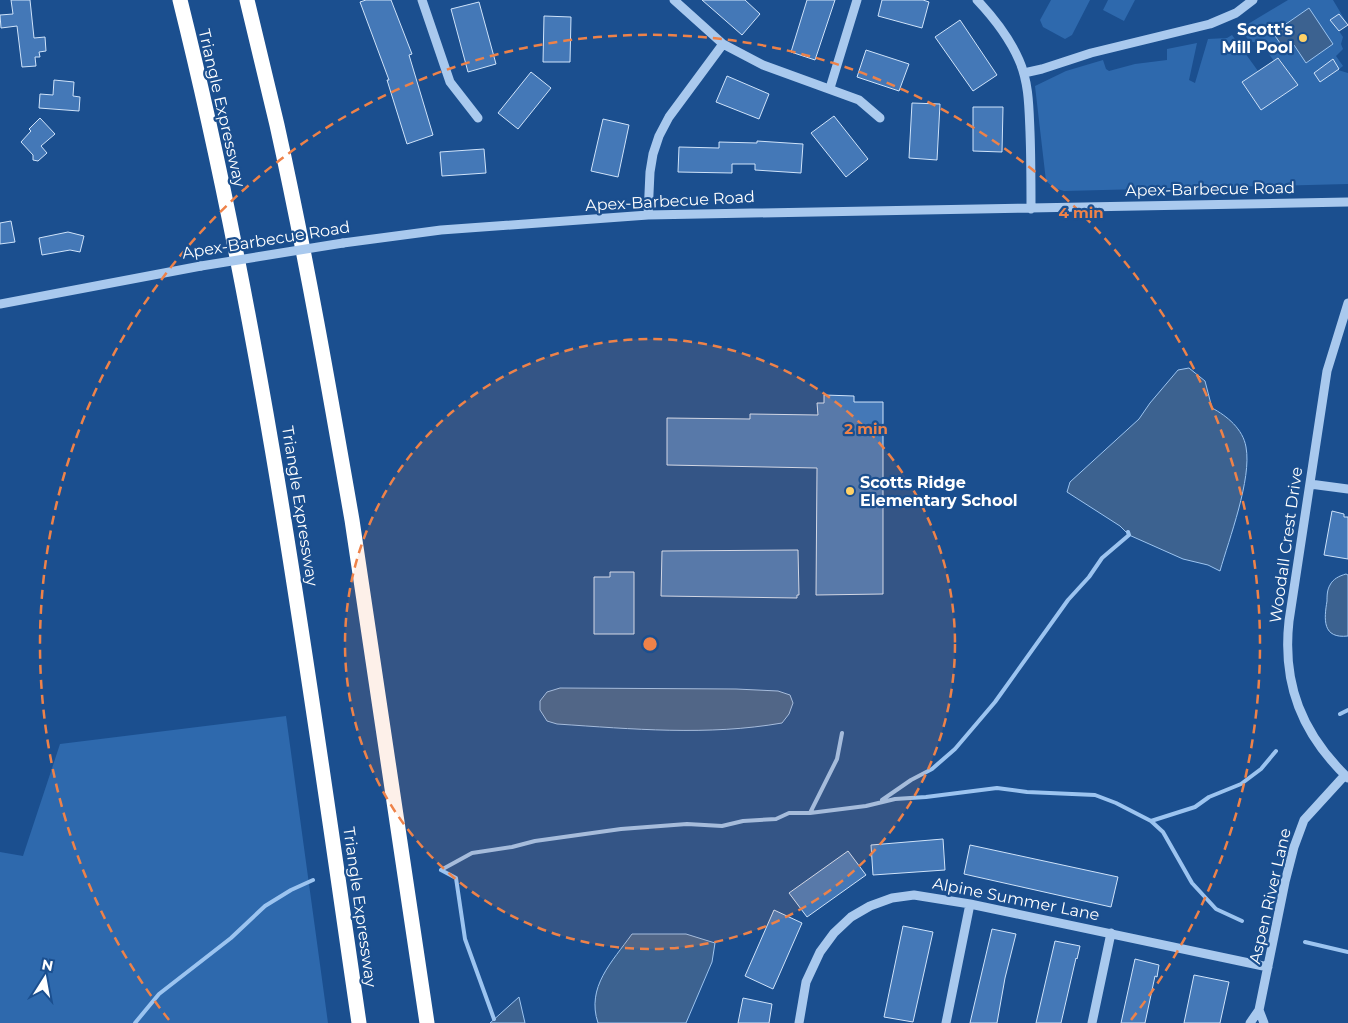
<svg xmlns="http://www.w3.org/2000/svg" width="1348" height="1023" viewBox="0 0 1348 1023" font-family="Montserrat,sans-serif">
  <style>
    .green { fill: #2e69ad }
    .water { fill: #3c6290; stroke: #9cc4f0 }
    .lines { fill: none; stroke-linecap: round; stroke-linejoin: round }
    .stream { stroke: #9cc4f0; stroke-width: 4 }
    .building { fill: #4478b7; stroke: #cfe3fa }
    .minor { stroke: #a9c9ee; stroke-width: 9 }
    .highway { stroke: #fff; stroke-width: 15 }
    .minor-bridge { stroke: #a9c9ee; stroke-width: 9 }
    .ring { fill: none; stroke: #ee8249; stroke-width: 2.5; stroke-dasharray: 9 6 }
    .poi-dot { fill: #ffd166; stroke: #1b4f8f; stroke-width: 2 }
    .labels { text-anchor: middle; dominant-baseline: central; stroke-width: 4.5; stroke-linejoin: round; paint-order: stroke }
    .poi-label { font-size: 16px; font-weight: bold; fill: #fff; stroke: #1b4f8f; text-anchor: end }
    .street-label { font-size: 16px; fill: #fff; stroke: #1b4f8f }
    .centre { fill: #ee8249; stroke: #1b4f8f; stroke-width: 2.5 }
    .ring-label { font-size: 15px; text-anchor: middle; font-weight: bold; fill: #ee8249; stroke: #1b4f8f; stroke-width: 4.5; stroke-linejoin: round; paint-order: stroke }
  </style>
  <rect width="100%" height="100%" fill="#1b4f8f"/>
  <path class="green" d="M 1051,0 L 1090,0 L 1072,35 L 1065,39 L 1043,27 L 1040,20 Z
    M 1108,0 L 1135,0 L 1124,21 L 1103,10 Z
    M 1288,0 L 1333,0 L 1348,25 L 1339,31 L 1343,37 L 1341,44 L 1343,49 L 1336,56 L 1343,66 L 1338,70 L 1348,73 L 1348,184 L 1064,191 L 1054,188 L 1046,181 L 1035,86 L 1066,71 L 1103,60 L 1106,69 L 1109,71 L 1135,64 L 1167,60 L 1167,49 L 1197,43 L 1189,80 L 1195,83 L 1208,39 L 1227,38 L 1232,35 L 1258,71 L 1242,83 L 1261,110 L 1298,85 L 1279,58 L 1274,61 L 1260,42 C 1248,44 1241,35 1248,24 Z
    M 286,716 L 328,1023 L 0,1023 L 0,852 L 23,856 L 60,744 Z"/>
  <path class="water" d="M 1309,8 L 1333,44 L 1306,63 L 1294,45 L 1285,50 L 1273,33 Z
    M 1189,368 L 1205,381 L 1212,408 C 1227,416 1243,429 1246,447 C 1252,479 1229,539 1220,571 L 1208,565 L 1183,559 L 1129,535 L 1120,526 L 1067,492 L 1070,482 L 1139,419 L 1150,403 L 1178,370 Z
    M 1346,574 L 1348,575 L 1348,636 C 1322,639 1324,619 1327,601 C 1327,596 1327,590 1330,585 C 1333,579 1339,576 1346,574 Z
    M 560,688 L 736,689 L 778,691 L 790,695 L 793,703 L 789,714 L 782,723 C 708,736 632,729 557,724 L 547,721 L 540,710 L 540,701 L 547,692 Z
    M 632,934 L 686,934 L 715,943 L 712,962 L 686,1023 L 598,1023 C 586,987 612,962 632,934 Z
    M 519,997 L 525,1023 L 490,1023 Z"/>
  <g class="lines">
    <path class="stream" d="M 1340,714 L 1348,710
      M 882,800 L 911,780 L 932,769 L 955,749 L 995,702 L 1068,600 L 1089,577 L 1102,558 L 1129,535 L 1128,532
      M 810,813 L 837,759 L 842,733
      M 1151,821 L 1195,807 L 1209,797 L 1241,784 L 1261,769 L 1276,751
      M 441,870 L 472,853 L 512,847 L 535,841 L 621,829 L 687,824 L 722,826 L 743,821 L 776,819 L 789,813 L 810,813 L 866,806 L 895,799 L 926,797 L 997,788 L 1027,792 L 1095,795 L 1116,803 L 1151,821 L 1163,832 L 1192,883 L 1216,909 L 1242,921
      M 441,870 L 456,878 L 465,939 L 494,1019
      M 1305,942 L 1348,952
      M 135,1023 L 159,994 L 231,938 L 265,906 L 291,890 L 313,880"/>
  </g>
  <path class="building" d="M 11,0 L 30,0 L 34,38 L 45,37 L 46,51 L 39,52 L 40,57 L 35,57 L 36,66 L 22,67 L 17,26 L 1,28 L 0,15 L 13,14 Z
    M 366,0 L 391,0 L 412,54 L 409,55 L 433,135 L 407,144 L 387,80 L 389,80 L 360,2 Z
    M 702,0 L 745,0 L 760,14 L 742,35 Z
    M 807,0 L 835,0 L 815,60 L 791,52 Z
    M 882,0 L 923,0 L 929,2 L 922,28 L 878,16 Z
    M 479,2 L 496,64 L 468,72 L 451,9 Z
    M 1339,14 L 1348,25 L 1339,31 L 1330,20 Z
    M 544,16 L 571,17 L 570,62 L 543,62 Z
    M 960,20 L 997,75 L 973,91 L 935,37 Z
    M 866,50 L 909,64 L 899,91 L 857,77 Z
    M 1278,58 L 1298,85 L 1261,110 L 1242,82 Z
    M 1333,59 L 1339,69 L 1320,82 L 1314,73 Z
    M 531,72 L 551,88 L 518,129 L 498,113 Z
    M 727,76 L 769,94 L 759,119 L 716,102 Z
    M 54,80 L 74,82 L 73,96 L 80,97 L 79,111 L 39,108 L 40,94 L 53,95 Z
    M 912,103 L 940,104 L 937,160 L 909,158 Z
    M 973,107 L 1003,107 L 1002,152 L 973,151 Z
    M 834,116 L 868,159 L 846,177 L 811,133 Z
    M 40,118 L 55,134 L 41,146 L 47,153 L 38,161 L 33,160 L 33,155 L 21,142 L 31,131 L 29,129 Z
    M 603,119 L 629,125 L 618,177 L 591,171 Z
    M 757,141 L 803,144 L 801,173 L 755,170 L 755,164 L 732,164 L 732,173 L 678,172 L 679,147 L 719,148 L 719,142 L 757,143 Z
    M 484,149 L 486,173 L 442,176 L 440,152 Z
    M 11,221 L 15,242 L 0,244 L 0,223 Z
    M 68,232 L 84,236 L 80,252 L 70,250 L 42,255 L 39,238 Z
    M 824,395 L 854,396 L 854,402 L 883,402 L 883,594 L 816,595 L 817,468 L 667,465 L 667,418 L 750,419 L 750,414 L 818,415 L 817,403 L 824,403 Z
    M 1332,511 L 1344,514 L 1344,517 L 1348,517 L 1348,559 L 1324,555 Z
    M 798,550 L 799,595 L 797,595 L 797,598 L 661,596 L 662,551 Z
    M 610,572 L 634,572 L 634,634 L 594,634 L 594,577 L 610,577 Z
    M 943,839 L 945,870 L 873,875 L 871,845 Z
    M 970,845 L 1118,877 L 1111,907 L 964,874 Z
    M 848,851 L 866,875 L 807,917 L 789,893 Z
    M 774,910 L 802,923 L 773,989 L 745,976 Z
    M 903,926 L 933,932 L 913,1022 L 884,1017 Z
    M 992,929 L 1016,934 L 1005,978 L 997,1023 L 970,1023 Z
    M 1055,941 L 1080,946 L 1077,959 L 1076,958 L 1061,1023 L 1036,1023 Z
    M 1135,959 L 1159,965 L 1157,977 L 1155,976 L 1145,1023 L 1121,1023 Z
    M 1194,975 L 1229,982 L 1220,1023 L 1184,1023 Z
    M 743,998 L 772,1004 L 769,1023 L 738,1023 Z"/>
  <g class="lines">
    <path class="minor" d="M 422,0 L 450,82 L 478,118
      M 674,0 L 723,44 L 763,65 L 859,100 L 880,118
      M 977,0 C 994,18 1009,37 1019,60 C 1029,82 1029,108 1030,132 C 1031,158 1031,183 1031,209
      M 1024,73 L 1042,69 L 1091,53 L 1210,24 L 1236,13 L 1253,0
      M 830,88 L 857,0
      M 648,215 L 650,172 L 653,154 L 659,136 L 669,117 L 723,44
      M 343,243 L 441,230 L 648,215 L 1348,202
      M 1348,303 L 1327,371 L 1289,621 C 1282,684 1302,734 1348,778
      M 0,304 L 201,266
      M 1310,484 L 1348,489
      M 1259,1010 L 1264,1023
      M 799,1023 L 806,982 L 820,952 L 834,933 L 851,917 L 870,906 L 892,898 L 914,895 L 970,904 L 1268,967
      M 946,1023 L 970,904
      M 1092,1023 L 1111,933
      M 1250,1023 L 1259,1010 L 1285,882 L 1294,847 L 1304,820 L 1345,775"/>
    <path class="highway" d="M 180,0 C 264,337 309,680 359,1023
      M 247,0 C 257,42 267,83 277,125 C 306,256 329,388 352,520 L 427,1023"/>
    <path class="minor-bridge" d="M 201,266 L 343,243"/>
  </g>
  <circle cx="650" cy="644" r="305" fill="#ee8249" fill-opacity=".12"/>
  <g class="ring">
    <circle cx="650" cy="644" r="305"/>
    <path d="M169 1020A610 610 0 1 1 1131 1020"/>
  </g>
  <g class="poi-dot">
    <circle cx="1303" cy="38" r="5"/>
    <circle cx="850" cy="491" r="5"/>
  </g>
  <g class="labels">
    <g class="poi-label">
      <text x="1293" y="29">Scott's<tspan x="1293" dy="18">Mill Pool</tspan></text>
      <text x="860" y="482" text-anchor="start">Scotts Ridge<tspan x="860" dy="18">Elementary School</tspan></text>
    </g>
    <g class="street-label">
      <text transform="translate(222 108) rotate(77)">Triangle Expressway</text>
      <text transform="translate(1210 189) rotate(-1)">Apex-Barbecue Road</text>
      <text transform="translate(670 201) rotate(-3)">Apex-Barbecue Road</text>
      <text transform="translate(266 240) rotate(-9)">Apex-Barbecue Road</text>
      <text transform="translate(300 506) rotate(81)">Triangle Expressway</text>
      <text transform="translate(1286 545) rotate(-82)">Woodall Crest Drive</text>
      <text transform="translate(1270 896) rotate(-77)">Aspen River Lane</text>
      <text transform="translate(1016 899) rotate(11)">Alpine Summer Lane</text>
      <text transform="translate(360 907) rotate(82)">Triangle Expressway</text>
    </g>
  </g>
  <circle cx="650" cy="644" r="8" class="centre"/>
  <g class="ring-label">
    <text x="1081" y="218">4 min</text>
    <text x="866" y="434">2 min</text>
  </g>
  <g transform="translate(45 978) rotate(11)" stroke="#1b4f8f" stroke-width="4" paint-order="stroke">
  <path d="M0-4L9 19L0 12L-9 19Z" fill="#ffffff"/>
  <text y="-8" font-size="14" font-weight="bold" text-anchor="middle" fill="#ffffff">N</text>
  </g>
</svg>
